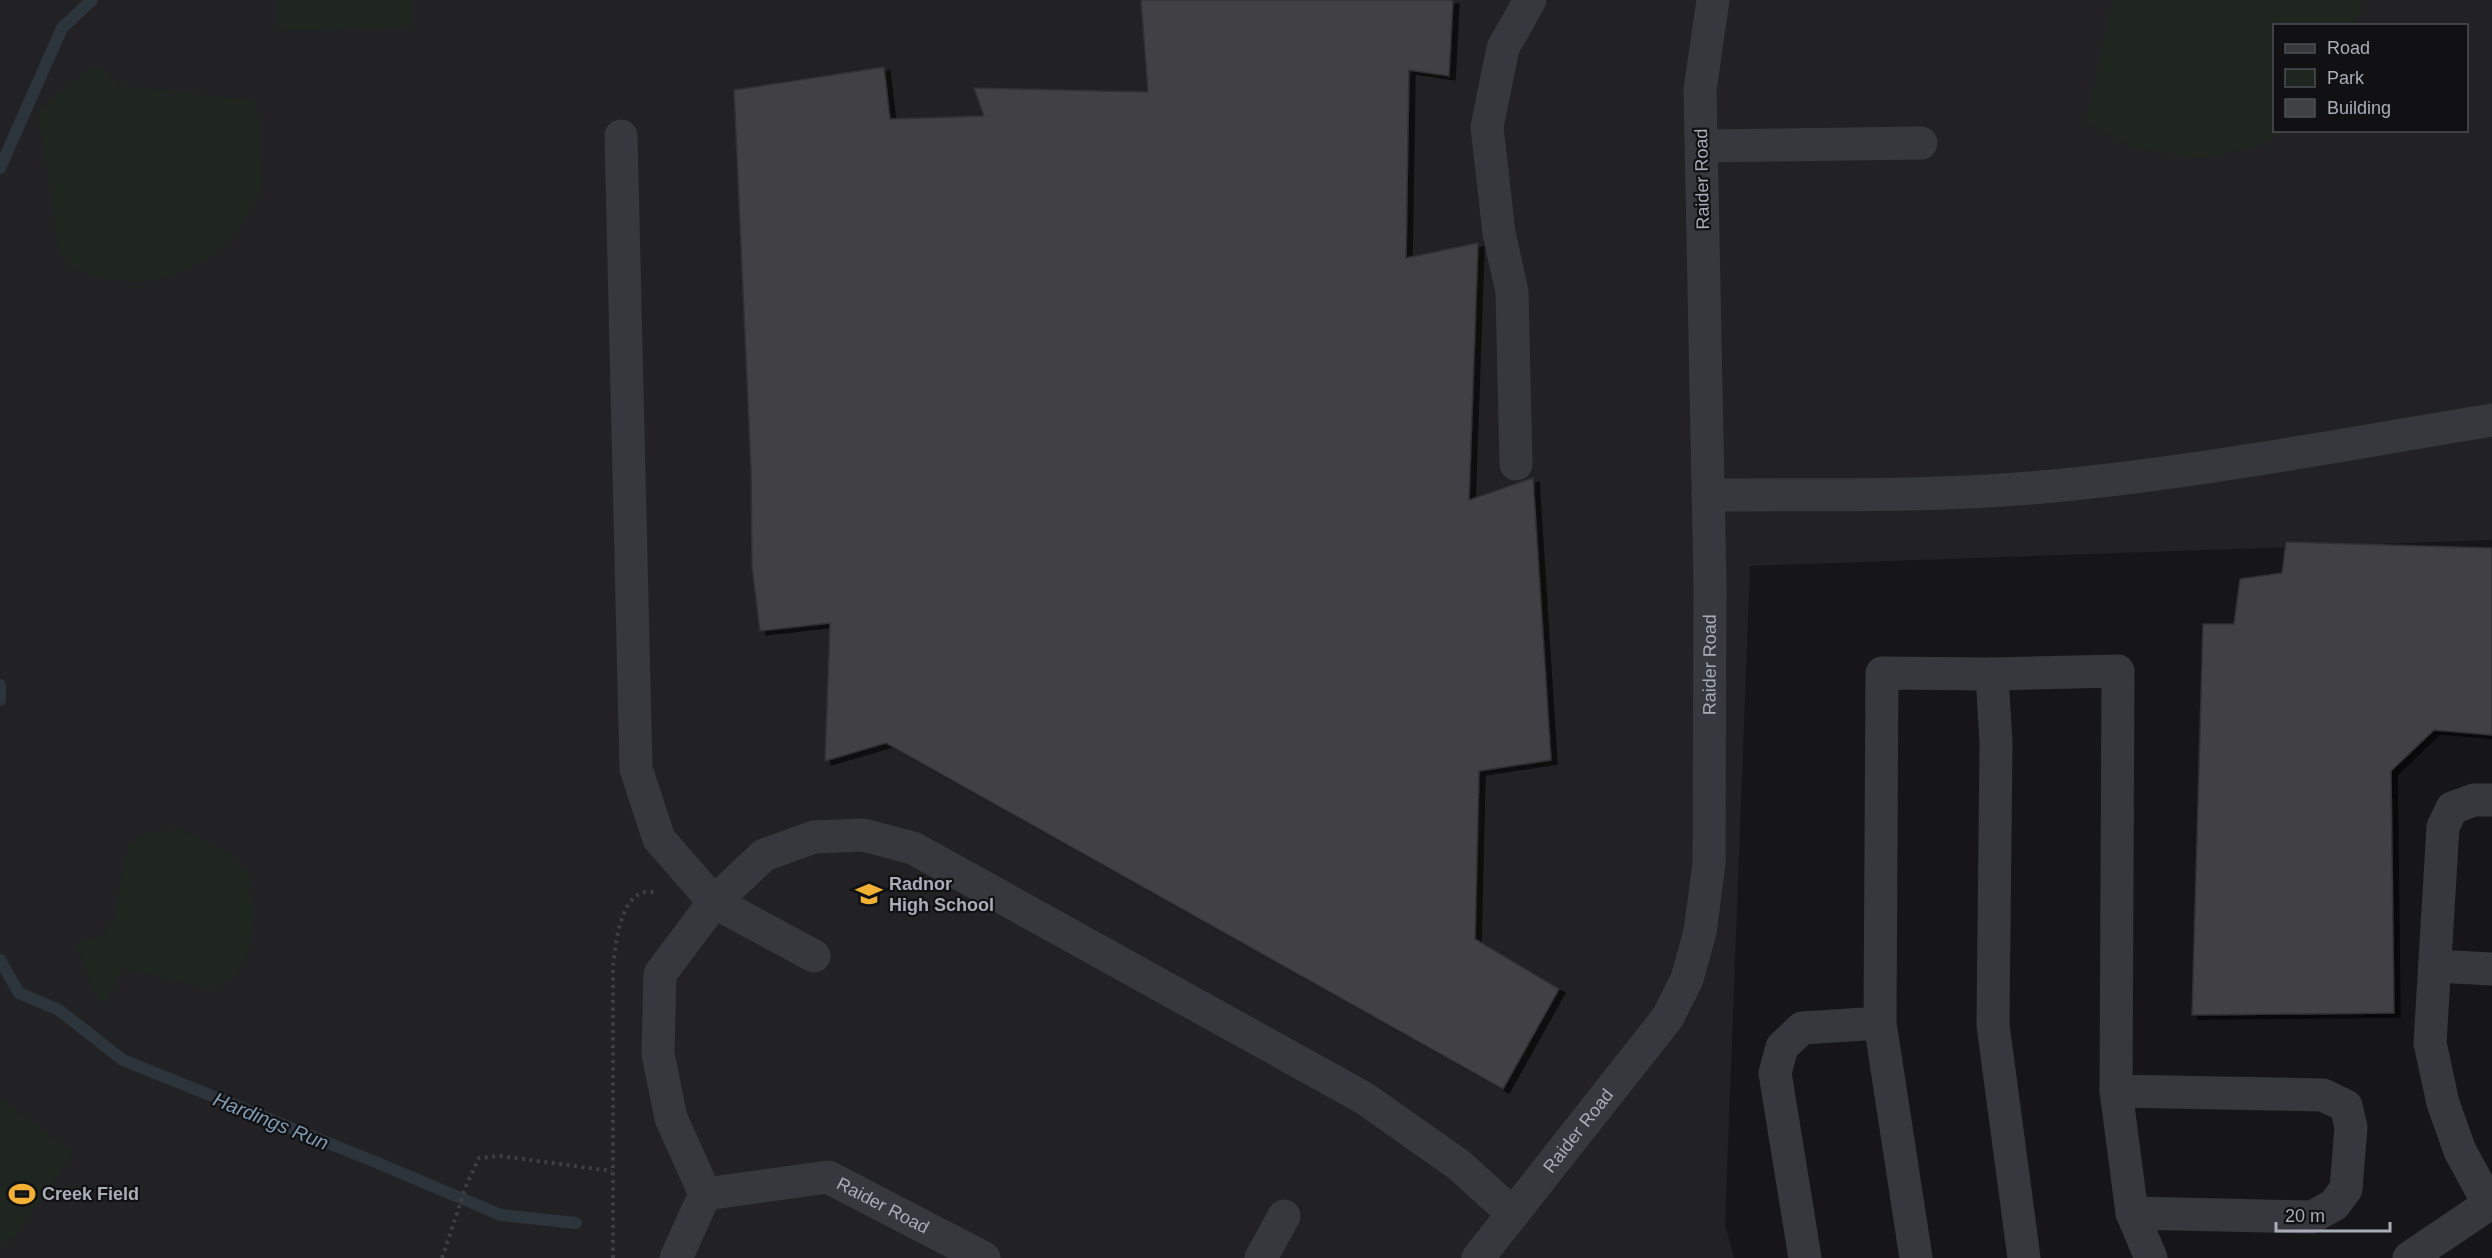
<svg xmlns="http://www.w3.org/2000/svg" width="2492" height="1258" viewBox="0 0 2492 1258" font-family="Arial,sans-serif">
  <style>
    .built { fill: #222225; fill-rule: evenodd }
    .green { fill: #1e261f }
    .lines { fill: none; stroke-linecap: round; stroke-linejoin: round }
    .stream { stroke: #2c353c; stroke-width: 12 }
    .building { fill: #404145; stroke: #303034; stroke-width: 1.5; filter: url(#shadow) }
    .path { stroke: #3d3f44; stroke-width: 4; stroke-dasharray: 3 4.5; stroke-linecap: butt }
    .minor { stroke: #37383d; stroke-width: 33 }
    .labels { text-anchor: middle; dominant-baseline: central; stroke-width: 4.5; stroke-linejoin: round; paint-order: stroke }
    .street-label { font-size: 18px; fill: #a8adb8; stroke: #111113 }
    .poi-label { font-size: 18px; font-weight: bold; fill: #a8adb8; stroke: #111113; text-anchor: start }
    .water-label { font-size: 20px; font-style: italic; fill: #7f9bb3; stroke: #111113 }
  </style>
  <defs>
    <filter id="shadow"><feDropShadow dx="6" dy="4" stdDeviation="0" flood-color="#0009"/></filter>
  </defs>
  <rect width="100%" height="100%" fill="#161618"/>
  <path class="built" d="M 0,0 L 2492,0 L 2492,540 L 1750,566 L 1725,1224 L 1734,1258 L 0,1258 ZM 2274,26 L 2466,26 L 2466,130 L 2274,130 Z"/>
  <path class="green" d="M 278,0 L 412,0 L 413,27 L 278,31 Z
    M 2113,0 L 2359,0 L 2361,10 L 2355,25 L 2274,26 L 2274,130 L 2282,131 L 2264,145 L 2199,159 L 2134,148 L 2086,123 Z
    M 93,66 L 104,68 L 118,85 L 255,100 L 260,135 L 262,188 L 241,228 L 212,257 L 181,272 L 150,282 L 114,281 L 77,271 L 60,255 L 38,109 Z
    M 178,829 C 213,843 228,848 251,878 L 249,897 L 254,899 C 255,923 253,953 236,973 C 230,979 220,985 213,990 L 123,968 L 106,1004 L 98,1000 L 76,944 L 103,935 L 114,919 L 128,847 L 147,832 Z
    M 0,1099 L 73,1153 L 16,1235 L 0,1248 Z"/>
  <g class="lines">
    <path class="stream" d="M 0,168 L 62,28 L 92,0
      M 0,685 L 0,700
      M 0,960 L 19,993 L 59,1010 L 123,1060 L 373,1161 L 501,1215 L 576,1223"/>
  </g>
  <path class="building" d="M 1141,0 L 1453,0 L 1449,76 L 1409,70 L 1406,258 L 1478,243 L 1469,500 L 1533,478 L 1551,760 L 1479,771 L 1475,939 L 1559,989 L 1503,1089 L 886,743 L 825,761 L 830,623 L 760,631 L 752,567 L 751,469 L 734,90 L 884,67 L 890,119 L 984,116 L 974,88 L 1148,92 Z
    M 2286,542 L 2492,548 L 2492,735 L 2434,730 L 2391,771 L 2394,1013 L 2192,1015 L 2203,624 L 2234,624 L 2240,579 L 2282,573 Z"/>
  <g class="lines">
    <path class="path" d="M 442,1258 L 466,1186 L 479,1158 L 500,1156 L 612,1171
      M 613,1258 L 613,966 C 616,945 619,901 642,893 C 646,891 652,892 656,892"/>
    <g class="minor">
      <path d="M 621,136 L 636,769 L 659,839 L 714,902 L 660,974 L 658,1054 L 671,1118 L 705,1194 L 676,1258"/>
      <path d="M 1702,146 L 1921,143"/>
      <path d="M 1516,464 L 1512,292 L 1499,233 L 1487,127 L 1503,48 L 1530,0"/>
      <path d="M 1708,495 C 1815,494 1923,497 2030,488 C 2185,475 2339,445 2492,420"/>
      <path d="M 814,956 L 714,902 L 764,855 L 814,837 L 863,835 L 913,848 L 1364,1098 L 1459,1165 L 1513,1214"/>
      <path d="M 2436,966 L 2492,969"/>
      <path d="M 2116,1091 L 2323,1095 L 2346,1106 L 2351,1127 L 2346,1189 L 2334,1205 L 2312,1217 L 2132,1213 L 2151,1258"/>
      <path id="s1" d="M 705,1194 L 828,1177 L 984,1258"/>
      <path d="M 2489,1204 L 2460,1151 L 2443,1103 L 2430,1043 L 2443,827 L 2452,808 L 2474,800 L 2492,800"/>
      <path d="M 1261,1258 L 1284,1216"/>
      <path id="s2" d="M 1478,1258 L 1668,1017 L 1687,979 L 1700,932 L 1709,863 L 1710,584 L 1700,90 L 1713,0"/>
      <path d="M 1805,1258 L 1775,1073 L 1782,1047 L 1802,1028 L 1880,1023"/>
      <path d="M 1916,1258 L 1880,1023 L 1882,673 L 1992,674"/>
      <path d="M 2024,1258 L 1993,1025 L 1996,743 L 1992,674 L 2118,671 L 2116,1091 L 2132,1213"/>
      <path d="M 2409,1258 L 2492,1202"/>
    </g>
  </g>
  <defs>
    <g id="school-bare" transform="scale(2.07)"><path d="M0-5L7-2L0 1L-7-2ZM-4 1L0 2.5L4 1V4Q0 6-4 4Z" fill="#f2b134" stroke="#111113" stroke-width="2.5" paint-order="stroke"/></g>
    <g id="stadium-bare" transform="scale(2.07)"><path d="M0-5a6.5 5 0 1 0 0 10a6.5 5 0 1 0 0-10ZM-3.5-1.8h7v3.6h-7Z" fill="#f2b134" stroke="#111113" stroke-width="2.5" paint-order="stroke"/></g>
  </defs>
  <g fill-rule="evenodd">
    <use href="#school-bare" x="869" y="894"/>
    <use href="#stadium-bare" x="22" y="1194"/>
  </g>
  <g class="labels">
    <g class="street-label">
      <text transform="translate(1702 179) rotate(-91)">Raider Road</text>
      <text stroke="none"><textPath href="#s2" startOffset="666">Raider Road</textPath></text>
      <text stroke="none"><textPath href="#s2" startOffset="162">Raider Road</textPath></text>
      <text stroke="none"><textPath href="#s1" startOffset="186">Raider Road</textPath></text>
    </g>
    <g class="poi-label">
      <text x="889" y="884">Radnor<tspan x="889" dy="21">High School</tspan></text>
      <text x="42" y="1194">Creek Field</text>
    </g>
    <g class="water-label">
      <text transform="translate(271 1121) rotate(22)">Hardings Run</text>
    </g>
  </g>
  <rect x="2273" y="24" width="195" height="108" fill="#111113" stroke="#4d4f55" stroke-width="1.5"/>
  <rect x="2285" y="44" width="30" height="9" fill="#37383d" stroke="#4d4f55" stroke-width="1.5"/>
  <text x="2327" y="54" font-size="18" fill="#a8adb8">Road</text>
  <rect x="2285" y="69" width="30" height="18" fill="#1e261f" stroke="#4d4f55" stroke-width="1.5"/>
  <text x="2327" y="84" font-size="18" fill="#a8adb8">Park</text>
  <rect x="2285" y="99" width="30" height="18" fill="#404145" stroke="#4d4f55" stroke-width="1.5"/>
  <text x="2327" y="114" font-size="18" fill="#a8adb8">Building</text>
  <path d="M2276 1222v9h114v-9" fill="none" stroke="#a8adb8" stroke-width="3"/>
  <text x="2285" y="1222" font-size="18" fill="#a8adb8" stroke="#111113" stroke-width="4.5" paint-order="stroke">20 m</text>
</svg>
